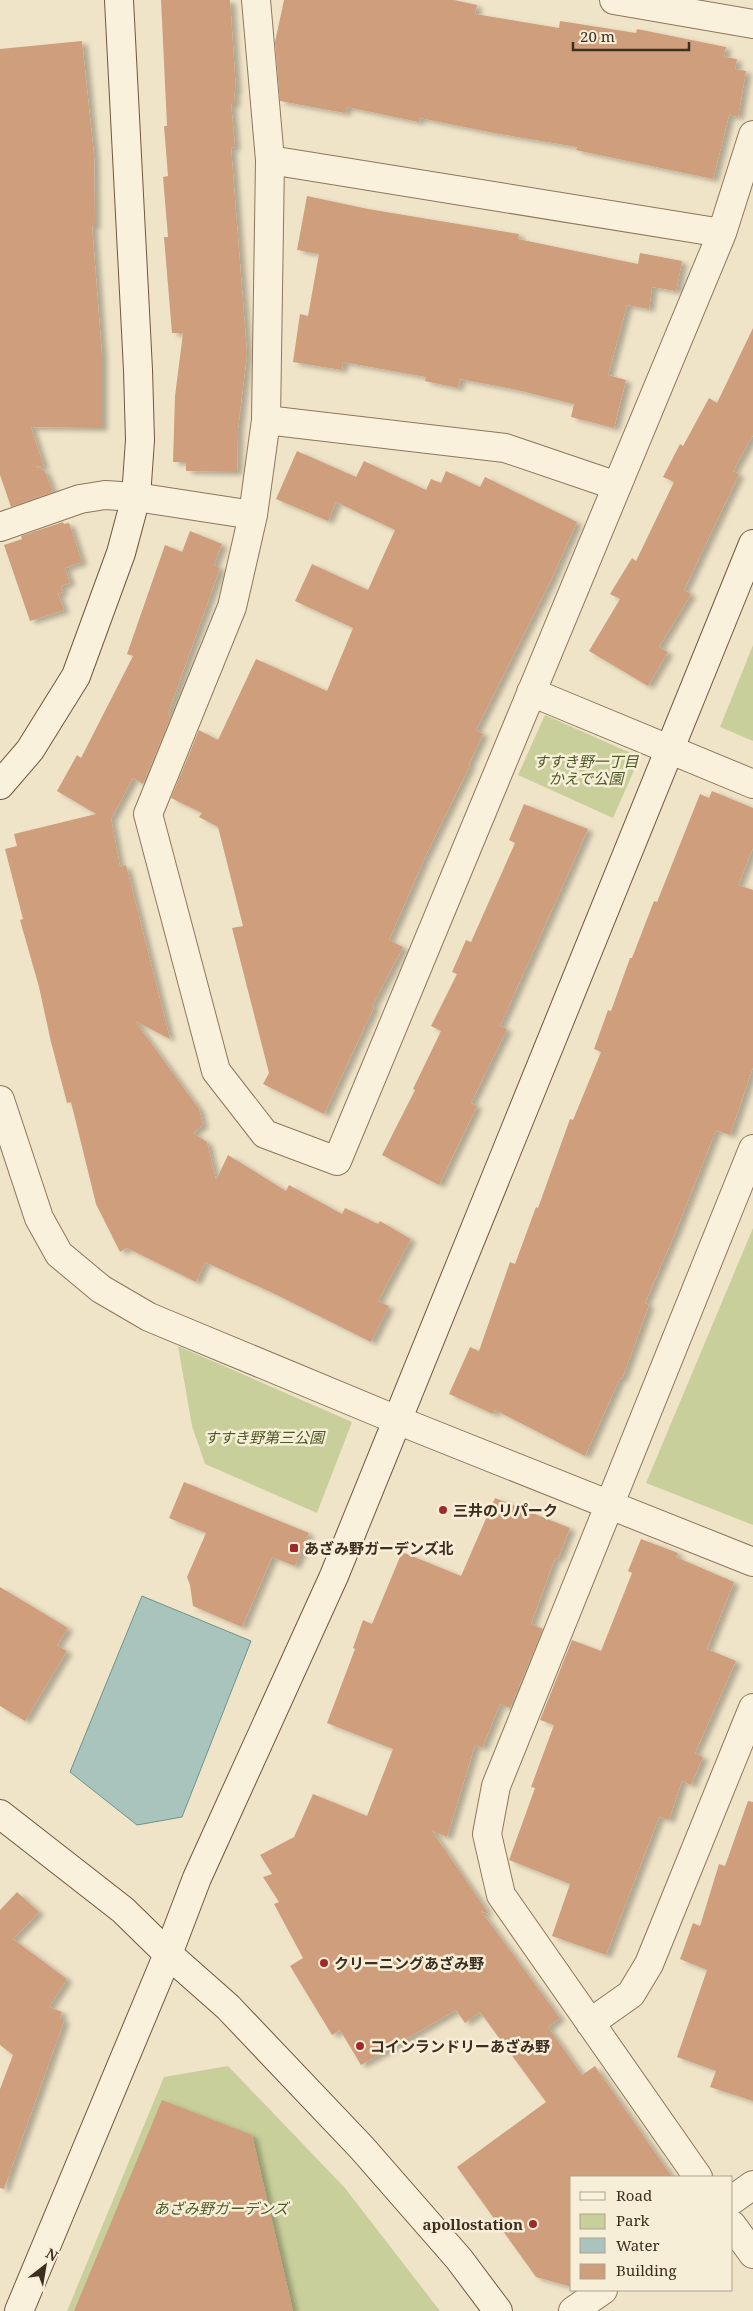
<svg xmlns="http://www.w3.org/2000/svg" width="753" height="2311" viewBox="0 0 753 2311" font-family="'Noto Serif','Noto Sans JP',serif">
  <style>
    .green { fill: #c9cf9b }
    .water { fill: #a9c4bc; stroke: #6f938a }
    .building { fill: #cf9f7d; filter: url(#shadow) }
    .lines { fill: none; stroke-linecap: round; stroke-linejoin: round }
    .street-casing { stroke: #8d765c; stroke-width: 30 }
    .secondary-casing { stroke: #6f573f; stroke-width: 30 }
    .street { stroke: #faf1dc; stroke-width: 28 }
    .secondary { stroke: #faf1dc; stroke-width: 28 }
    .poi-dot { fill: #9e2a2b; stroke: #f7eed8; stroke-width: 2 }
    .labels { text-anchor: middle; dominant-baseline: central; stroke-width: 5; stroke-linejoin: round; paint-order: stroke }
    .park-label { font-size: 15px; font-style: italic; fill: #4d5a26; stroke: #f7eed8 }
    .poi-label { font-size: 15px; font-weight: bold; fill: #3d2e20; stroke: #f7eed8; text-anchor: start }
  </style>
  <defs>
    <filter id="shadow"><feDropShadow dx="5.5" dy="3" stdDeviation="2.5" flood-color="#0004"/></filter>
  </defs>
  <rect width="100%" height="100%" fill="#f0e4c8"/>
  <path class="green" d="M 753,645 L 753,741 L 720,727 Z
    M 545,715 L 640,757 L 613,818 L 518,775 Z
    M 753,1228 L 753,1525 L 646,1483 Z
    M 178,1346 L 352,1422 L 317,1513 L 205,1464 L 192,1426 Z
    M 228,2066 L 345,2188 L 440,2311 L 67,2311 L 164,2077 Z"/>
  <path class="water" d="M 142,1596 L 251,1641 L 182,1817 L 137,1825 L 70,1772 Z"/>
  <path class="building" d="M 161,0 L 230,0 L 236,92 L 234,92 L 235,104 L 231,104 L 235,147 L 231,148 L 247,354 L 238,428 L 237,472 L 186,471 L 186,462 L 173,462 L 175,396 L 183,333 L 172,333 L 164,237 L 168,237 L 163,177 L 168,176 L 164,126 L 167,126 Z
    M 284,0 L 454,0 L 477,5 L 475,14 L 559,28 L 560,21 L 636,33 L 637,29 L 726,47 L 724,57 L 737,59 L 735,69 L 746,71 L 738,117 L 729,115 L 713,179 L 576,150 L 577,147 L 494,133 L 420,118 L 419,122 L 347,107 L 345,113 L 280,101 L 275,42 Z
    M 82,41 L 94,156 L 95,226 L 92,226 L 102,356 L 102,428 L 31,427 L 44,467 L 35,466 L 45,471 L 53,492 L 11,507 L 0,475 L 0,49 Z
    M 307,196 L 368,209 L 519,234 L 518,239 L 638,264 L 640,253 L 682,261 L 676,291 L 652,287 L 649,309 L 627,305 L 608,375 L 626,380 L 614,428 L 571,417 L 574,404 L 513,389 L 460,379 L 458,388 L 425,381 L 426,377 L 343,362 L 342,370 L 293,362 L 300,314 L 308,316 L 319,254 L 297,250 Z
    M 753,328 L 753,435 L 733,471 L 739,474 L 684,590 L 691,594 L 659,647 L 668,652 L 648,686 L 589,651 L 620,599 L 610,594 L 632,558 L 636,561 L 674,482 L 663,477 L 680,444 L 683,446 L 709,398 L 717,403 Z
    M 297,451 L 356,477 L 364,461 L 426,490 L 431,479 L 441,483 L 446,471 L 480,487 L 485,477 L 577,522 L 551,580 L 476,730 L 483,734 L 469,764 L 470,765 L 426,855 L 389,940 L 403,947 L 372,1006 L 374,1007 L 324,1114 L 263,1084 L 269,1073 L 232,928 L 243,926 L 218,827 L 199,817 L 202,813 L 171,798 L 199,730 L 218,740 L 256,659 L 327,691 L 353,628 L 295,601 L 312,564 L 368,590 L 395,530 L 336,502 L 328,521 L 276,499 Z
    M 63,522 L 64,524 L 69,523 L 82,562 L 65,568 L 70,583 L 61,586 L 63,592 L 58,594 L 64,610 L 30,621 L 4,545 L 22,539 L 21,536 Z
    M 190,531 L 222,544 L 214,565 L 220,568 L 168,714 L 171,716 L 143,784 L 133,778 L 111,819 L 120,867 L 126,865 L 170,1039 L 135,1021 L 199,1109 L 203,1125 L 193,1133 L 207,1142 L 216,1180 L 228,1155 L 286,1191 L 289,1185 L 342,1214 L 345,1208 L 378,1224 L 380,1221 L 411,1239 L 378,1301 L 389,1306 L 371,1342 L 279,1296 L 205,1262 L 196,1282 L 127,1248 L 120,1252 L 96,1204 L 71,1102 L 67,1103 L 51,1042 L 39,987 L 20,920 L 23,919 L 5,849 L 17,846 L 14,834 L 96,814 L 57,791 L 77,755 L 81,758 L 133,656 L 127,654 L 165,545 L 182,552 Z
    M 712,791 L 753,808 L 753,848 L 738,885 L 753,890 L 753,1067 L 730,1135 L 716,1130 L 678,1226 L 645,1303 L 649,1305 L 622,1379 L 620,1378 L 585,1456 L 495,1410 L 493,1414 L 449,1394 L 470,1347 L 479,1351 L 510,1262 L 515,1264 L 536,1207 L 538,1208 L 570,1119 L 573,1120 L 601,1052 L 594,1049 L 608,1010 L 611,1011 L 630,958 L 632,958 L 654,901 L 657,902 L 700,794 L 709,798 Z
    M 524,804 L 588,829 L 500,1026 L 507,1029 L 471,1103 L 477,1106 L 439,1185 L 382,1155 L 415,1090 L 413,1089 L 441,1031 L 431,1026 L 457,974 L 452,972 L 466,940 L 471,942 L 515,843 L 509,840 Z
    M 184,1482 L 309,1533 L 295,1566 L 272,1557 L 242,1627 L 193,1606 L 190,1585 L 187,1577 L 206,1533 L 169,1518 Z
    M 495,1498 L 570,1528 L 558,1559 L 555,1558 L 531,1624 L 543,1629 L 510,1708 L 500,1704 L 482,1748 L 475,1745 L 447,1837 L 432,1831 L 489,1914 L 481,1911 L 560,2018 L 548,2027 L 582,2075 L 595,2066 L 672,2177 L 572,2177 L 572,2287 L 536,2277 L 457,2167 L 546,2102 L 480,2012 L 465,2023 L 456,2010 L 361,2065 L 340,2030 L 332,2035 L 290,1966 L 303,1958 L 274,1904 L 279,1902 L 263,1877 L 272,1874 L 260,1855 L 294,1837 L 313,1794 L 367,1816 L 393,1749 L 327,1723 L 355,1649 L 353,1648 L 363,1620 L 372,1624 L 402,1552 L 461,1576 Z
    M 641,1539 L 678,1553 L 676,1557 L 734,1582 L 707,1649 L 736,1661 L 695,1753 L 703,1757 L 691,1785 L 682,1781 L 669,1820 L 659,1817 L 606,1955 L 552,1936 L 570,1884 L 509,1860 L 535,1788 L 531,1787 L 554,1725 L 540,1720 L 572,1640 L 601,1651 L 632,1573 L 628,1571 Z
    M 0,1587 L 68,1628 L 57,1645 L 67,1651 L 25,1721 L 0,1706 Z
    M 748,1801 L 753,1802 L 753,2101 L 710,2087 L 716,2071 L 677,2057 L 707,1970 L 680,1959 L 693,1923 L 700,1926 L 719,1864 L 725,1866 Z
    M 17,1892 L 39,1912 L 13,1939 L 67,1979 L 49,2007 L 62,2012 L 60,2017 L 64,2021 L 4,2189 L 0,2188 L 0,2089 L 13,2055 L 0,2045 L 0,1910 Z
    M 162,2100 L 252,2135 L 293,2311 L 74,2311 Z"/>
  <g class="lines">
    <g class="street-casing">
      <path id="street" d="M 256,0 L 270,160 L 266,420 L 253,515 L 232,607 L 148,814 L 216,1071 L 265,1134 L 337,1161 L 722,233 L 753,135
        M 614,0 L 753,24
        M 270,160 L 722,233
        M 266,420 L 505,448 L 617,486
        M 0,527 L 80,499 L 105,495 L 136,497 L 253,515
        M 531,692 L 753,784
        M 0,1100 L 39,1218 L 59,1254 L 101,1289 L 149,1317 L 397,1420 L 753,1562
        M 590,2023 L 631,1994 L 649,1964 L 753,1708
        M 698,2177 L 501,1895 L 487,1834 L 496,1786 L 753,1149
        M 732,2200 L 753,2185
        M 732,2225 L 753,2254
        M 573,2311 L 603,2290"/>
    </g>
    <g class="secondary-casing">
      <path id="secondary" d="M 0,785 L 30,750 L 76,676 L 121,553 L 136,497 L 140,440 L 138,370 L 119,0
        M 0,1814 L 123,1910 L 168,1954 L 228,2007 L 362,2148 L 459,2259 L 498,2311
        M 19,2311 L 168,1954 L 197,1878 L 334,1576 L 753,544"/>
    </g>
    <use href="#street" class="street"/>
    <use href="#secondary" class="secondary"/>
  </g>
  <g class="poi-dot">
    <circle cx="443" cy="1510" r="5"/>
    <rect x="289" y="1543" width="10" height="10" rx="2.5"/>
    <circle cx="324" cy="1963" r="5"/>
    <circle cx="360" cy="2046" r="5"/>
    <circle cx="533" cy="2224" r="5"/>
  </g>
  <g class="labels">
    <g class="park-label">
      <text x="586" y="761">すすき野一丁目<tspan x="586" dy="17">かえで公園</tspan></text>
      <text x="264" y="1437">すすき野第三公園</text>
      <text x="221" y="2208">あざみ野ガーデンズ</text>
    </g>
    <g class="poi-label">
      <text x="453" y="1510">三井のリパーク</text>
      <text x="304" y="1548">あざみ野ガーデンズ北</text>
      <text x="334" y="1963">クリーニングあざみ野</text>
      <text x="370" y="2046">コインランドリーあざみ野</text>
      <text x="523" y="2224" text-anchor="end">apollostation</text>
    </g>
  </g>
  <rect x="570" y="2176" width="162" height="115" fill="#f7eed8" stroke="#ada18e"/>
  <rect x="580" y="2192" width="25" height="8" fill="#faf1dc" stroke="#ada18e"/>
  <text x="616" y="2201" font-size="15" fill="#3d2e20">Road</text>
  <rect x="580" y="2214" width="25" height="15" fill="#c9cf9b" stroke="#ada18e"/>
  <text x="616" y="2226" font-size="15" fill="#3d2e20">Park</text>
  <rect x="580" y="2238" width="25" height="15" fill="#a9c4bc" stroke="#ada18e"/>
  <text x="616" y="2251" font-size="15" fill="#3d2e20">Water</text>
  <rect x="580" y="2264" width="25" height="15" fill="#cf9f7d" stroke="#ada18e"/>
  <text x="616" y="2276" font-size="15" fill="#3d2e20">Building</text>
  <g transform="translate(45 2266) rotate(31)" stroke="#f7eed8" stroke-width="4" paint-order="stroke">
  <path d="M0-4L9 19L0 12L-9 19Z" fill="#3d2e20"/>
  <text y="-8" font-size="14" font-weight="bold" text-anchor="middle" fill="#3d2e20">N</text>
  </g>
  <path d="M573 42v8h116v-8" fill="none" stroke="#3d2e20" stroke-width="2.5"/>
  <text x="580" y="42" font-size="15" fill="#3d2e20" stroke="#f7eed8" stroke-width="4" paint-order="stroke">20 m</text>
</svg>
